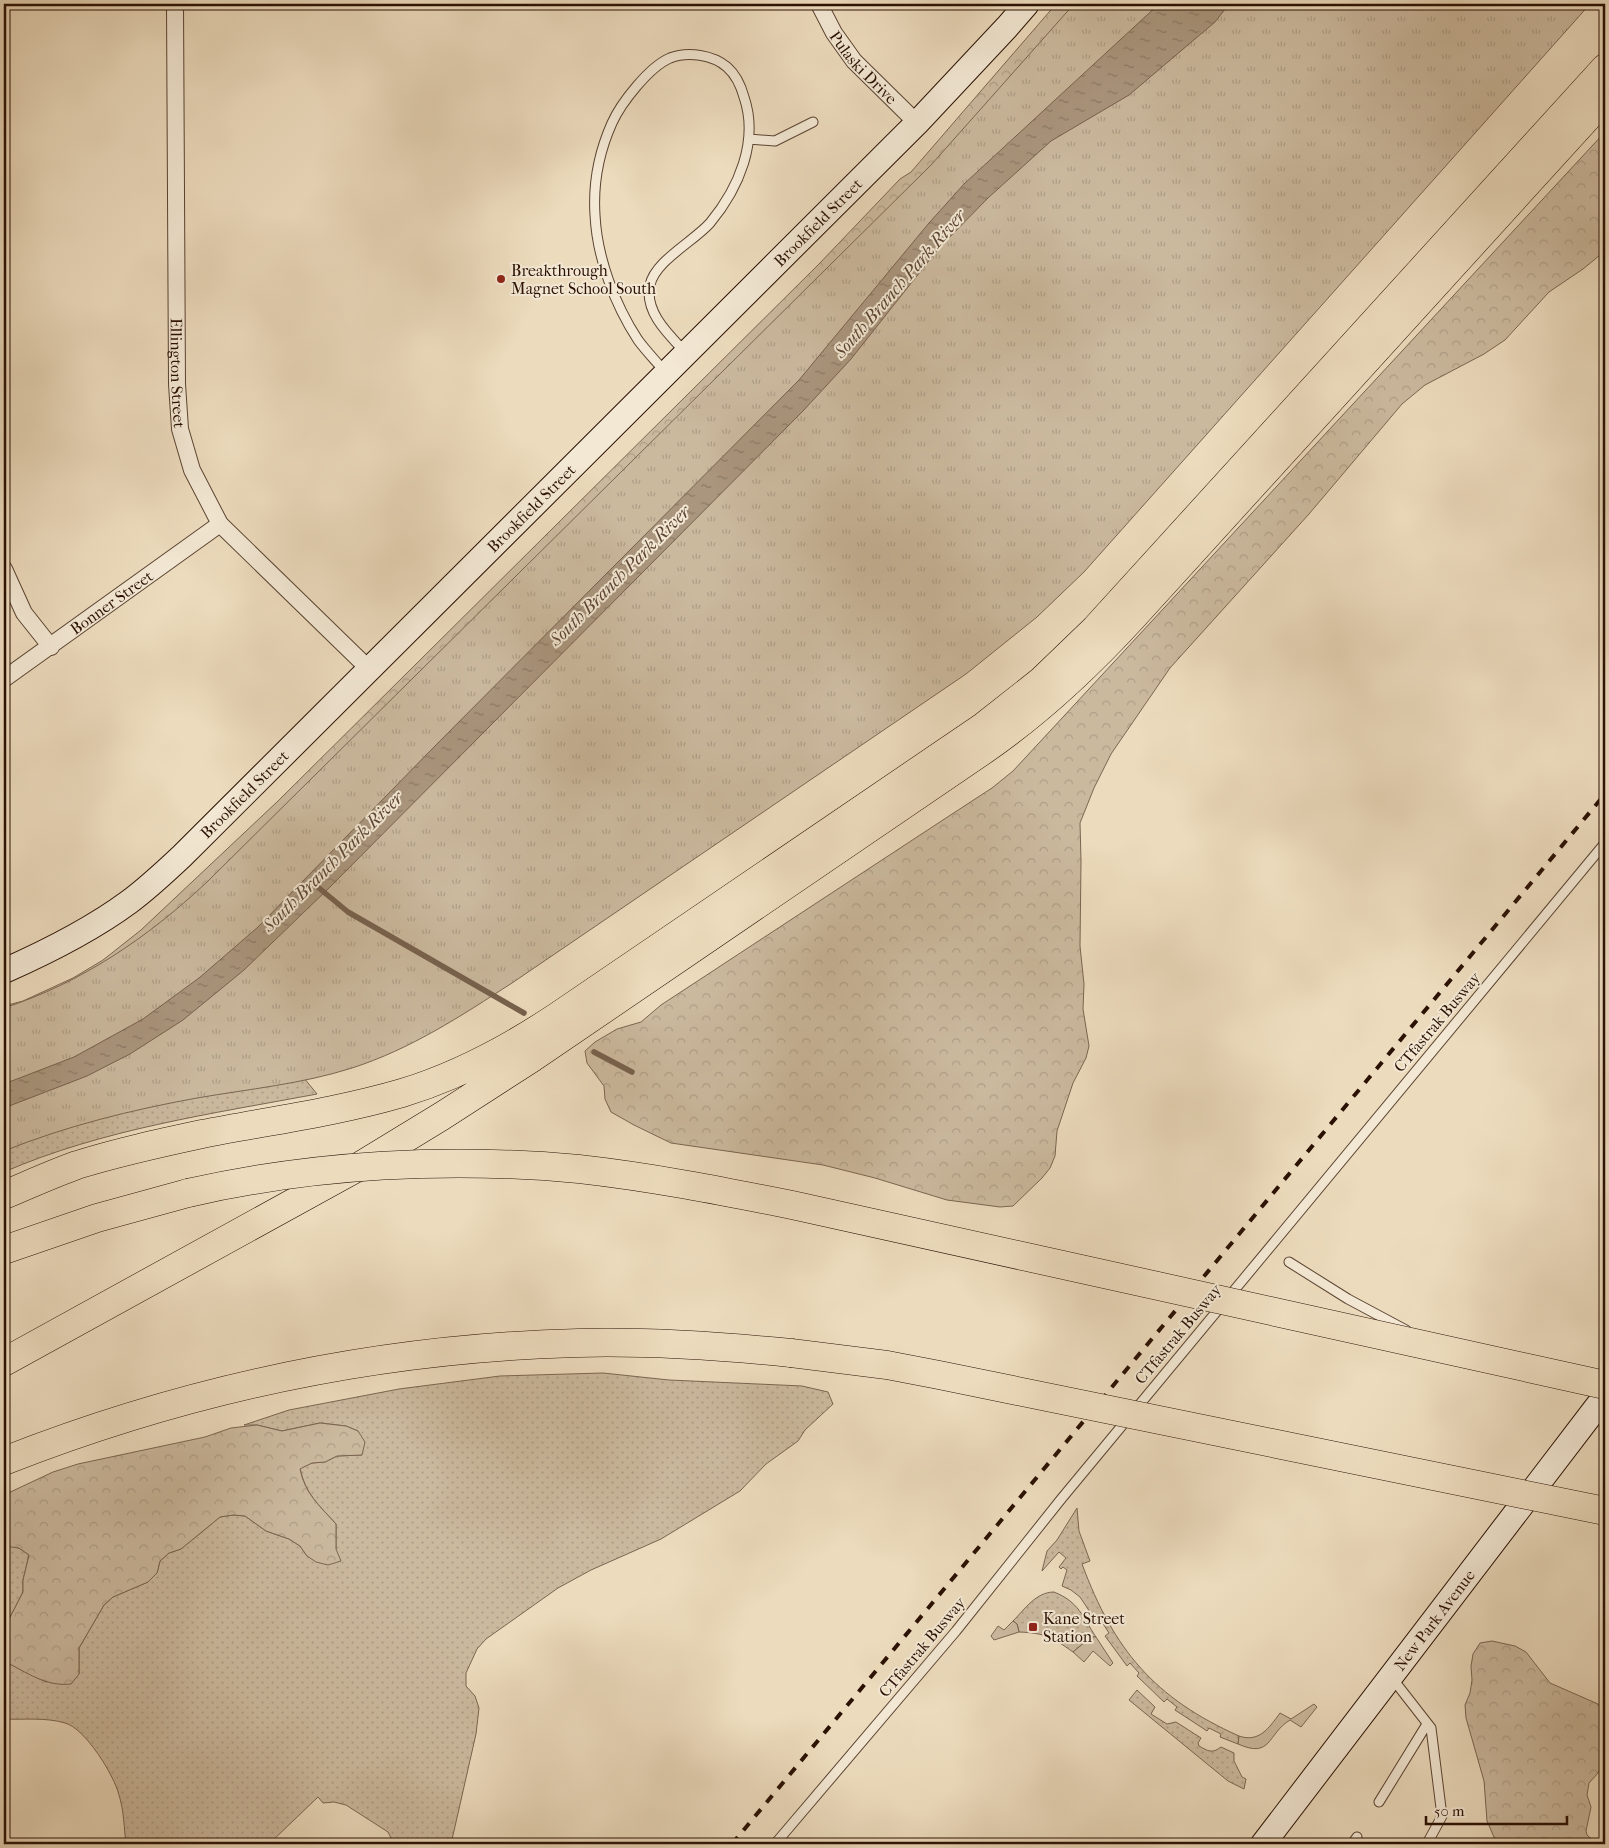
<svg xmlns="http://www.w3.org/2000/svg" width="1609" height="1848" viewBox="0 0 1609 1848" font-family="'IM FELL French Canon',serif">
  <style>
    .grass { fill: url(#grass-dots); stroke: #7b6551 }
    .forest { fill: url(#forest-crowns); stroke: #7b6551 }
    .park { fill: url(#park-tufts); stroke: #7b6551 }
    .garden { fill: #cbb99e; stroke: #7b6551 }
    .water { fill: url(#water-ripples); stroke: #77614d }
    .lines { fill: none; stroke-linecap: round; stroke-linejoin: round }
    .stream { stroke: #77614d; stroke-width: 5.5 }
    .lane-casing { stroke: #5b4432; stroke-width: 11 }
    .street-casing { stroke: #5b4432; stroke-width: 18 }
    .secondary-casing { stroke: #2b1104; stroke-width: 26 }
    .highway-casing { stroke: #2b1104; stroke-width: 29 }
    .lane { stroke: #f3e8d4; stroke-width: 9 }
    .street { stroke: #f3e8d4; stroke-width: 16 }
    .secondary { stroke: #f3e8d4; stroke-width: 24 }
    .highway { stroke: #ecdbbd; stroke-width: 28 }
    .rail { stroke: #2b1104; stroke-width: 4; stroke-dasharray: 9 9; stroke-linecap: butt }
    .highway-bridge-casing { stroke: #2b1104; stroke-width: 29; stroke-linecap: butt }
    .highway-bridge { stroke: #ecdbbd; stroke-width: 28 }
    .poi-dot { fill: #8f2418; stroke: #f3e8d4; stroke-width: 2 }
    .labels { text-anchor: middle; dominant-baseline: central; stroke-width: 4; stroke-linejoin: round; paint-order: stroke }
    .street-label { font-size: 16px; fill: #2b1104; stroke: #f3e8d4 }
    .poi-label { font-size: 16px; fill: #2b1104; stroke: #f3e8d4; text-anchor: start }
    .water-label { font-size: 18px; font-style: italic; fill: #5e4635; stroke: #f3e8d4 }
  </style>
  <defs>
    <pattern id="grass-dots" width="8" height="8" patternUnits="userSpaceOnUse" patternTransform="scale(1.25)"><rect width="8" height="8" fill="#cbb99e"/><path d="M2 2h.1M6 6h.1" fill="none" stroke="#ae9e86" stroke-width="1.8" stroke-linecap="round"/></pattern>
    <pattern id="forest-crowns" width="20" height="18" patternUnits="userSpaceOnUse" patternTransform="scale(1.25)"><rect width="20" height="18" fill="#cbb99e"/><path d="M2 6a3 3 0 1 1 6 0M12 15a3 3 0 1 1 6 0" fill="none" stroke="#ae9e86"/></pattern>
    <pattern id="park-tufts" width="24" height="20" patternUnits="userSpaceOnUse" patternTransform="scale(1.25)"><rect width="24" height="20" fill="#cbb99e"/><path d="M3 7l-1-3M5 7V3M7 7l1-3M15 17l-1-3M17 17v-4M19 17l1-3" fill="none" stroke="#ae9e86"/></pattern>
    <pattern id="water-ripples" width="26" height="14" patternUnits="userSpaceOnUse" patternTransform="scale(1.25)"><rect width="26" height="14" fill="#aa967e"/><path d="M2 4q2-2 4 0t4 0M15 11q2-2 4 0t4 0" fill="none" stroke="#8b7965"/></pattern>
  </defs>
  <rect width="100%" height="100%" fill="#ecdbbd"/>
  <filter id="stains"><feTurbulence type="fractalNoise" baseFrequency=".004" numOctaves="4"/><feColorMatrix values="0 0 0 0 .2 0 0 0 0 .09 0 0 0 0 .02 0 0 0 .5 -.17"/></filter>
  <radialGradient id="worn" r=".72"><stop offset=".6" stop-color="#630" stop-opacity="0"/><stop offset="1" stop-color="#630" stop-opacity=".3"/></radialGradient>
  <path class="grass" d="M 291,1062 L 317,1094 C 211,1114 103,1129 4,1172 L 4,1139 Z
    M 603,1373 L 669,1380 L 802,1386 L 828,1392 L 833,1404 L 805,1430 L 798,1441 L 766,1464 L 740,1491 L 661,1539 L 591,1570 L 558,1588 L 486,1639 L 477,1649 L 466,1673 L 466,1686 L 475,1696 L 479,1708 L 476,1734 L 451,1844 L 394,1844 L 388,1832 L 346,1805 L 334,1802 L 323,1803 L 318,1797 L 269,1844 L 126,1844 C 124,1828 124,1811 119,1795 C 114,1775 85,1728 65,1723 C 45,1717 24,1720 4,1719 L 4,1661 L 46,1682 L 79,1674 L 79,1648 L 104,1605 L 113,1597 L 148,1582 L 157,1573 L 160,1561 L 169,1553 L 181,1549 L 220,1517 L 233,1515 L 245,1516 L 266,1531 L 289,1539 L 300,1546 L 307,1556 L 336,1549 L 336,1524 C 319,1505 305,1494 300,1468 L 312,1463 L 325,1462 L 337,1456 L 362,1455 L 358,1431 L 346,1426 L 320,1423 L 282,1431 L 257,1425 L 244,1425 L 289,1410 L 399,1389 L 500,1376 Z
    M 1077,1508 L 1079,1531 L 1090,1561 L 1082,1564 C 1114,1650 1154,1698 1239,1736 L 1238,1744 L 1220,1737 L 1221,1734 L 1209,1728 L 1207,1731 L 1204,1729 L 1175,1710 L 1177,1707 L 1167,1699 L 1164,1702 L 1137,1676 L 1139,1673 L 1130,1663 L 1127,1666 L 1105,1636 L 1109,1633 L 1102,1622 L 1098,1624 L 1080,1597 L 1071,1590 L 1062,1586 L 1067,1570 L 1063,1567 L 1061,1569 L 1059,1567 L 1066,1558 L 1059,1552 L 1042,1571 L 1047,1551 L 1057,1540 Z
    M 7,1545 L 19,1548 L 29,1555 L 23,1580 L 23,1592 L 4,1629 L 4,1546 Z
    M 1054,1592 C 1079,1602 1082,1616 1096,1637 L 1091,1637 L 1073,1652 C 1052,1637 1045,1633 1019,1632 L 1017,1624 L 1013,1621 C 1025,1609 1036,1592 1054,1592 Z
    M 1137,1690 L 1155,1707 L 1151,1714 L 1167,1724 L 1176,1722 L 1201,1738 L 1198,1743 L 1199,1746 C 1208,1751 1212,1754 1221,1747 L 1234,1753 L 1234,1761 L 1242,1777 L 1246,1779 L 1244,1789 L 1228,1781 L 1129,1700 Z"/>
  <path class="forest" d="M 1056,4 L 1159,4 L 243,905 L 4,1054 L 4,1006 L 23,1001 L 73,978 L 103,960 L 141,930 L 278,801 L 819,264 L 900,179 L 911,172 Z
    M 1605,132 L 1605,251 L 1583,269 L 1549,292 L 1505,340 L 1484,354 L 1425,385 L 1402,404 L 1309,514 L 1170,668 L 1111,754 L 1094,788 L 1080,823 L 1081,861 L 1080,946 L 1084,984 L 1083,1009 L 1089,1046 L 1086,1058 L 1073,1083 L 1057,1131 L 1055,1156 L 1050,1168 L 1042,1178 L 1013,1206 L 1000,1207 L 947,1200 L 875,1178 L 823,1165 L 671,1143 L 634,1125 L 611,1112 L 605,1099 L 604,1086 L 587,1063 L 585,1051 L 595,1042 L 617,1029 L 641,1022 L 661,1005 L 949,816 L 992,788 L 1013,771 Z
    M 320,1423 L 346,1426 L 358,1431 L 365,1442 L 362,1455 L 337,1456 L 325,1462 L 312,1463 L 300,1469 C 305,1494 319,1505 336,1524 L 336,1549 L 341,1561 L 328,1565 L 316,1562 L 307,1556 L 300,1546 L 289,1539 L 266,1531 L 245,1516 L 233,1515 L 220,1517 L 181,1549 L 169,1553 L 160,1561 L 157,1573 L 148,1582 L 113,1597 L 104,1605 L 79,1648 L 79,1674 L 71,1684 C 46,1687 26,1672 4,1661 L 4,1629 L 23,1592 L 23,1580 L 29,1555 L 19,1548 L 4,1546 L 4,1495 L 53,1472 L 78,1464 L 205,1437 L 231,1428 L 257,1425 L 282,1431 Z
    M 1492,1641 L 1515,1646 L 1526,1652 L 1550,1683 L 1598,1704 L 1605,1712 L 1605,1729 L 1602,1737 L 1604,1762 L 1598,1773 L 1589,1783 L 1587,1795 L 1591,1807 L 1586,1831 L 1587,1835 L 1597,1844 L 1497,1844 L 1487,1821 L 1484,1781 L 1466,1718 L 1465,1705 L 1470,1693 L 1472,1680 L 1471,1666 L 1473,1654 L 1480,1643 Z"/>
  <path class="park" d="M 1074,4 L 1590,4 L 1084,572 L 1037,617 L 966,674 L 512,983 C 461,1016 411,1049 352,1068 C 302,1084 249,1089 197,1098 C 131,1110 66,1126 4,1151 L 4,1008 C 81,983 147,938 206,883 L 931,165 Z"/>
  <path class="garden" d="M 1013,1621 L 1017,1624 L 1019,1632 L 994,1640 L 991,1636 L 998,1626 L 1004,1630 Z
    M 1091,1637 L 1096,1637 L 1113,1663 L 1110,1666 L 1093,1651 L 1084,1662 L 1073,1652 Z
    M 1314,1704 L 1317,1707 L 1301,1727 L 1290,1720 C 1267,1734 1272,1759 1238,1744 L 1239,1736 C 1259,1743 1269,1728 1280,1713 L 1291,1719 Z"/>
  <path class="water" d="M 1159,4 L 1229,4 L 1215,22 L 1129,95 L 1051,141 L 988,198 L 939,248 L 851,359 L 803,411 L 329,888 L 244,970 L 183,1020 L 130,1054 L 87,1076 L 4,1108 L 4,1084 L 74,1057 L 143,1019 L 199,978 L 258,927 L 433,748 L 799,380 L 929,223 L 964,184 Z"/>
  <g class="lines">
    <path class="stream" d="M 319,888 L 348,912 L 524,1013
      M 594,1052 L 632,1072"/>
    <g class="lane-casing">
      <path id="lane" d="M 749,139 L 775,141 L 813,122
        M 665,372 C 656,361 646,351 638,340 C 615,305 597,258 595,215 C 593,184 599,152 612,123 C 621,103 649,67 670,58 C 688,51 713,55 727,67 C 736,75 741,86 744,97 C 759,141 739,188 710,223 C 693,242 655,261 650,285 C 644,312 669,335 686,353
        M 1289,1262 L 1348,1299 L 1406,1330
        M 1392,1678 L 1431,1728 L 1442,1816 L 1429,1840
        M 1379,1802 L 1427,1724
        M 775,1844 L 956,1631 L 1062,1498 L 1605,843
        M 1352,1844 L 1357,1837"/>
    </g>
    <g class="street-casing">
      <g id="street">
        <path id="s1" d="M 175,4 L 177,384 L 180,429 L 192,470 L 220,524 L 369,669"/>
        <path id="s2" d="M 819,4 L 834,33 L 854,61 L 917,123"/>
        <path d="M 4,569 L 24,613 L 51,647"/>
        <path id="s3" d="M 4,679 L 220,524"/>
      </g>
    </g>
    <g class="secondary-casing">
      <g id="secondary">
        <path id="s4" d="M 4,971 C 47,952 91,930 129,902 C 148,888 165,872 182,856 L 917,123 L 1007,27 L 1027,4"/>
        <path id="s5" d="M 1263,1844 L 1605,1396"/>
      </g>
    </g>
    <g class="highway-casing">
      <path id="highway" d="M 4,1195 C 28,1185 52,1174 77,1165 C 118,1152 160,1143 202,1134 C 269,1121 337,1112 402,1093 C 458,1076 510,1048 558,1016 L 984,726 L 1041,681 L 1095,629 L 1605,68
        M 4,1250 L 97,1218 L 188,1193
        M 4,1362 L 360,1166 L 442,1116 L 532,1058 L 984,750 C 1039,712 1088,666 1133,617 L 1605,98
        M 4,1461 C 187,1389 380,1348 578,1343 C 649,1341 720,1346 791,1353"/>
    </g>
    <use href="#lane" class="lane"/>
    <use href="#street" class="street"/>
    <use href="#secondary" class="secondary"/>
    <use href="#highway" class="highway"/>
    <path class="rail" d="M 732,1844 L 1605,794"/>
    <g class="highway-bridge-casing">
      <path id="highway-bridge" d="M 188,1193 C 315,1164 450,1157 579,1169 C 651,1177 722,1191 792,1205 L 1605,1385
        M 791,1353 L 887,1365 L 939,1375 L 1605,1511"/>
    </g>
    <use href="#highway-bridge" class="highway-bridge"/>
  </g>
  <g class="poi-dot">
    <circle cx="501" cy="279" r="5"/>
    <rect x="1028" y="1622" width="10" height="10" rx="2.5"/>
  </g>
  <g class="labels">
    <g class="street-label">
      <text stroke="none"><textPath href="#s2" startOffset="78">Pulaski Drive</textPath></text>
      <text stroke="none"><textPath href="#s4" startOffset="1111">Brookfield Street</textPath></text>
      <text stroke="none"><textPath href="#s1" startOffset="369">Ellington Street</textPath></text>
      <text stroke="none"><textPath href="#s4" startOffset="706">Brookfield Street</textPath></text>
      <text stroke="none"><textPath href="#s3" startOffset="132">Bonner Street</textPath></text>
      <text stroke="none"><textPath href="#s4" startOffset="301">Brookfield Street</textPath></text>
      <text transform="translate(1437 1022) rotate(-50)">CTfastrak Busway</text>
      <text transform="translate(1178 1334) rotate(-50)">CTfastrak Busway</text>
      <text stroke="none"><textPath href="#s5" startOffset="282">New Park Avenue</textPath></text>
      <text transform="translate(922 1647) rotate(-50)">CTfastrak Busway</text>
    </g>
    <g class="poi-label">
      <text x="511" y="270">Breakthrough<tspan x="511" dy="18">Magnet School South</tspan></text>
      <text x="1043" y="1618">Kane Street<tspan x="1043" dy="18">Station</tspan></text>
    </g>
    <g class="water-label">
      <text transform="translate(900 284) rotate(-49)">South Branch Park River</text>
      <text transform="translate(620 576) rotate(-45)">South Branch Park River</text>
      <text transform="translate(333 862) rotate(-45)">South Branch Park River</text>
    </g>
  </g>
  <rect width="1609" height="1848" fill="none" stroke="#ecdbbd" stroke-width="20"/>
  <rect x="5" y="5" width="1599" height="1838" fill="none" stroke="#2b1104" stroke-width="2.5"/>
  <rect x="10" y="10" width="1589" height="1828" fill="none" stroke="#2b1104"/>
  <path d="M1426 1816v8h141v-8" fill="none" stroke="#2b1104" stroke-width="2.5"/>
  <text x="1434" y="1816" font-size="15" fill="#2b1104" stroke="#f3e8d4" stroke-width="4" paint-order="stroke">50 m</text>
  <rect width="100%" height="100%" filter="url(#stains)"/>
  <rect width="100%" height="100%" fill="url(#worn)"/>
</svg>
